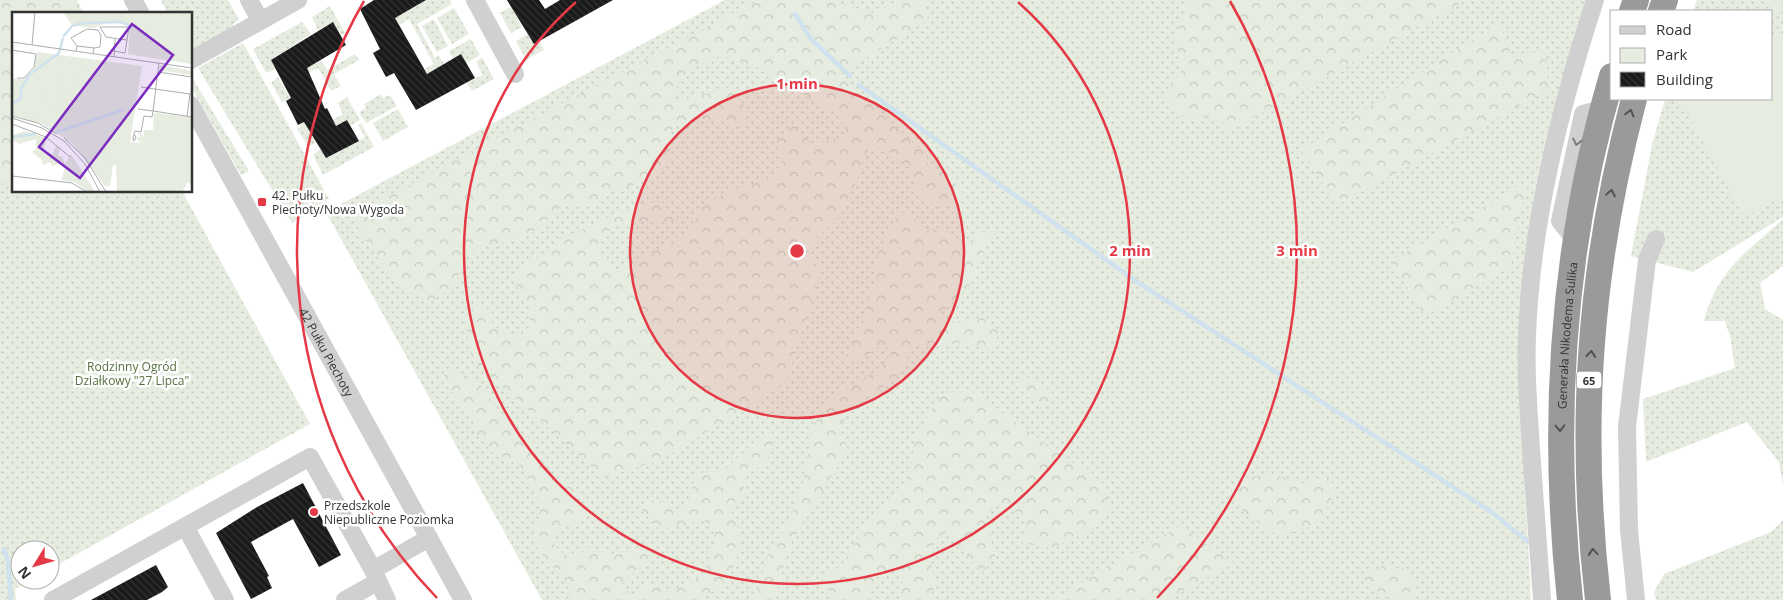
<svg xmlns="http://www.w3.org/2000/svg" width="1783" height="600" viewBox="0 0 1783 600" font-family="'Open Sans',sans-serif">
  <style>
    .green { fill: url(#green-dots) }
    .forest { fill: url(#forest-crowns) }
    .pitch { fill: #e6ecdf }
    .lines { fill: none; stroke-linecap: round; stroke-linejoin: round }
    .stream { stroke: #cfe2ee; stroke-width: 4.5 }
    .building { fill: url(#building-back-hatch) }
    .minor { stroke: #d0d0d0; stroke-width: 18 }
    .highway { stroke: #9a9a9a; stroke-width: 26 }
    .oneway { stroke: #525252 }
    .oneway2 { stroke: #7a7a7a }
    .ring { fill: none; stroke: #e63946; stroke-width: 2.5 }
    .poi-dot { fill: #e63946; stroke: #fff; stroke-width: 2 }
    .labels { text-anchor: middle; dominant-baseline: central; stroke-width: 5; stroke-linejoin: round; paint-order: stroke }
    .shield { fill: #fff; stroke: #707070; stroke-width: 1 }
    .shield-label { font-size: 11px; font-weight: bold; fill: #333 }
    .poi-label { font-size: 12px; fill: #333; stroke: #fff; text-anchor: start }
    .street-label { font-size: 12px; fill: #333; stroke: #fff }
    .park-label { font-size: 12px; fill: #56703f; stroke: #fff }
    .inset-river { fill: none; stroke: #cfe2ee; stroke-width: 2.5 }
    .inset-road { fill: none; stroke: #adadad; stroke-width: 1 }
    .view { fill: #7b2cbf; fill-opacity: 0.15; stroke: #7b2cbf; stroke-width: 2.5 }
    .inset-edge { fill: none; stroke: #333; stroke-width: 2.5 }
    .centre { fill: #e63946; stroke: #fff; stroke-width: 2.5 }
    .ring-label { font-size: 15px; text-anchor: middle; font-weight: bold; fill: #e63946; stroke: #fff; stroke-width: 5; stroke-linejoin: round; paint-order: stroke }
  </style>
  <defs>
    <pattern id="green-dots" width="8" height="8" patternUnits="userSpaceOnUse" patternTransform="scale(1.25)"><rect width="8" height="8" fill="#e6ecdf"/><path d="M2 2h.1M6 6h.1" fill="none" stroke="#c6cbc0" stroke-width="1.8" stroke-linecap="round"/></pattern>
    <pattern id="forest-crowns" width="20" height="18" patternUnits="userSpaceOnUse" patternTransform="scale(1.25)"><rect width="20" height="18" fill="#e6ecdf"/><path d="M2 6a3 3 0 1 1 6 0M12 15a3 3 0 1 1 6 0" fill="none" stroke="#c6cbc0"/></pattern>
    <pattern id="building-back-hatch" width="6" height="6" patternUnits="userSpaceOnUse" patternTransform="scale(1.25)"><rect width="6" height="6" fill="#1a1a1a"/><path d="M-1 5l2 2M0 0l6 6M5-1l2 2" fill="none" stroke="#333"/></pattern>
  </defs>
  <rect width="100%" height="100%" fill="#fff"/>
  <path class="green" d="M 161,0 L 228,0 L 239,20 L 233,24 L 235,29 L 191,53 L 191,14 L 168,14 Z
    M 426,0 L 450,0 L 452,4 L 417,24 L 435,58 L 439,56 L 444,64 L 427,74 L 425,69 L 434,64 L 409,19 L 399,25 L 395,18 Z
    M 725,0 L 1586,0 C 1565,68 1543,137 1532,208 C 1511,337 1525,470 1531,600 L 542,600 L 326,212 Z
    M 1697,0 L 1783,0 L 1783,217 L 1693,272 L 1631,256 L 1652,145 L 1665,99 L 1772,99 L 1772,11 L 1693,11 Z
    M 330,6 L 345,33 L 341,35 L 333,22 L 318,30 L 312,17 Z
    M 511,7 L 522,27 L 511,33 L 500,13 Z
    M 454,8 L 469,34 L 452,44 L 437,18 Z
    M 434,19 L 448,46 L 437,52 L 422,26 Z
    M 302,22 L 311,34 L 271,60 L 276,69 L 266,73 L 253,49 Z
    M 528,34 L 534,44 L 540,41 L 544,50 L 526,60 L 516,41 Z
    M 471,39 L 480,55 L 466,63 L 453,59 L 449,51 Z
    M 243,43 L 329,199 L 292,223 L 198,68 Z
    M 355,54 L 359,60 L 334,74 L 341,86 L 331,91 L 318,68 L 305,75 L 303,68 L 320,59 L 327,70 Z
    M 482,57 L 494,79 L 472,91 L 467,83 L 483,75 L 476,62 Z
    M 191,76 L 249,171 L 241,175 L 191,86 Z
    M 278,77 L 290,98 L 282,102 L 271,83 Z
    M 381,94 L 383,98 L 390,95 L 397,106 L 366,123 L 359,112 L 366,108 L 364,104 Z
    M 347,97 L 360,120 L 350,126 L 347,120 L 336,126 L 331,121 L 343,114 L 338,103 Z
    M 398,109 L 408,127 L 383,141 L 373,123 Z
    M 304,122 L 316,143 L 308,146 L 297,129 Z
    M 361,123 L 374,147 L 323,175 L 313,155 L 320,149 L 326,158 L 365,137 L 358,125 Z
    M 14,179 L 14,191 L 182,191 L 310,424 L 50,569 L 50,550 L 20,550 L 20,580 L 31,580 L 15,589 L 16,600 L 0,600 L 0,187 Z
    M 1783,219 L 1783,266 L 1760,283 L 1765,309 L 1783,320 L 1783,485 L 1779,462 L 1747,422 L 1646,462 L 1643,399 L 1735,368 L 1730,336 L 1725,321 L 1704,321 C 1717,271 1746,252 1783,219 Z
    M 1783,520 L 1783,600 L 1656,600 L 1654,592 L 1664,574 L 1771,532 Z"/>
  <path class="forest" d="M 0,0 L 77,0 L 84,14 L 14,14 L 14,179 L 0,187 Z
    M 758,0 L 829,0 L 872,13 L 894,3 L 925,0 L 928,20 L 840,74 L 926,155 L 928,165 L 947,173 L 963,193 L 950,206 L 932,203 L 916,190 L 908,166 L 884,148 L 869,148 C 860,169 853,193 842,212 C 832,227 812,238 808,253 L 821,269 L 786,383 L 659,461 L 603,477 L 472,360 L 464,314 L 481,305 L 495,327 L 516,337 L 529,327 L 531,309 L 522,300 L 514,275 L 563,238 L 621,212 L 661,200 L 675,222 L 626,222 L 600,236 L 599,253 L 618,272 L 686,233 L 708,200 L 776,176 L 784,158 L 775,141 L 794,124 L 798,131 L 813,144 L 849,136 L 837,114 L 757,67 L 721,56 C 694,67 677,71 674,103 L 730,87 L 745,107 L 746,124 L 729,124 L 718,120 L 691,118 L 669,131 L 671,161 L 656,177 L 612,192 L 592,204 L 557,208 L 546,222 L 532,233 L 511,242 L 486,244 L 464,259 L 456,282 L 431,302 C 393,290 372,247 350,216 Z
    M 1195,0 L 1466,0 L 1228,132 L 1226,125 L 1210,116 C 1182,124 1183,116 1165,96 L 1171,83 L 1182,73 L 1175,38 L 1186,5 Z
    M 1499,23 L 1511,54 L 1546,51 L 1548,90 L 1337,205 L 1301,150 Z
    M 1527,182 L 1510,267 L 1425,316 L 1391,261 Z
    M 910,212 L 923,231 L 943,228 L 963,247 L 980,232 L 996,230 L 986,246 L 969,287 L 937,317 L 954,322 L 983,318 L 999,332 L 992,349 L 953,342 L 914,346 L 894,380 L 854,406 L 839,427 L 848,449 L 790,545 L 774,600 L 754,600 L 769,553 L 789,523 L 798,494 L 802,489 L 813,426 L 833,396 L 881,368 L 892,352 L 884,344 L 857,361 L 844,364 L 855,334 L 865,320 L 876,279 L 878,253 L 898,213 Z
    M 447,369 L 463,374 L 482,387 L 507,422 L 532,441 L 547,474 L 575,487 L 585,513 L 577,523 L 557,528 L 554,546 L 573,560 L 588,547 L 610,554 L 641,547 L 650,557 L 622,583 L 632,597 L 647,585 L 674,591 L 702,576 L 715,542 L 712,524 L 702,520 L 681,526 L 659,529 L 642,511 L 650,500 L 664,502 L 684,512 L 690,501 L 694,478 L 708,469 L 725,470 L 771,426 L 772,441 L 767,462 L 749,473 L 743,485 L 747,497 L 736,500 L 730,511 L 740,532 L 738,555 L 732,571 L 719,588 L 697,600 L 576,600 L 563,579 L 541,553 L 534,539 L 540,514 L 537,497 L 520,465 L 492,452 L 476,433 L 472,416 L 442,380 Z
    M 1033,378 L 1051,395 L 1046,407 L 1031,400 L 1018,387 L 1022,379 Z
    M 971,391 L 1103,484 L 1109,508 L 1096,527 L 1053,548 L 1022,543 L 1027,531 L 1026,518 L 1000,504 L 986,515 L 995,556 L 981,574 L 948,531 L 934,540 L 931,565 L 936,585 L 928,600 L 904,600 L 900,568 C 883,570 875,577 868,593 L 871,600 L 833,600 L 822,579 L 842,565 L 872,514 L 899,495 L 910,474 L 915,437 L 942,393 Z
    M 1269,473 L 1304,484 L 1328,477 L 1336,489 L 1322,519 L 1298,533 L 1275,534 L 1241,510 L 1231,491 L 1244,479 Z
    M 1180,526 L 1234,563 L 1167,600 L 1052,600 Z
    M 1383,566 L 1405,569 L 1415,579 L 1414,600 C 1389,600 1378,596 1362,576 Z"/>
  <path class="pitch" d="M 1768,0 L 1782,0 L 1783,9 L 1773,14 L 1766,1 Z
    M 1783,33 L 1783,196 L 1745,217 L 1679,99 L 1772,99 L 1772,39 Z"/>
  <g class="lines">
    <path class="stream" d="M 795,14 L 811,39 L 850,76
      M 859,85 L 1136,281 L 1493,513 L 1528,542
      M 4,549 L 8,561 L 11,600"/>
  </g>
  <path class="building" d="M 374,0 L 426,0 L 395,18 L 427,74 L 461,54 L 475,78 L 416,110 L 394,73 L 386,77 L 373,53 L 380,49 L 360,9 Z
    M 507,0 L 539,0 L 545,9 L 560,0 L 613,0 L 534,44 Z
    M 333,22 L 346,45 L 307,68 L 325,109 L 327,108 L 336,126 L 347,120 L 359,141 L 326,158 L 304,122 L 298,125 L 286,101 L 291,98 L 271,60 Z
    M 303,483 L 341,555 L 319,567 L 293,519 L 251,542 L 269,576 L 267,577 L 272,588 L 251,599 L 216,533 L 257,507 Z
    M 156,565 L 168,587 L 162,592 L 147,600 L 91,600 Z"/>
  <g class="lines">
    <g class="minor">
      <path d="M 133,0 L 141,14"/>
      <path d="M 249,0 L 260,20"/>
      <path d="M 475,0 L 515,74"/>
      <path d="M 191,60 L 298,0"/>
      <path id="s1" d="M 191,105 L 463,600"/>
      <path d="M 1575,240 L 1560,221 L 1583,114 L 1602,109"/>
      <path d="M 186,528 L 225,600"/>
      <path d="M 53,600 L 310,457 L 373,570"/>
      <path d="M 345,600 L 377,582"/>
      <path d="M 387,600 L 373,570 L 429,538"/>
      <path d="M 1542,600 C 1538,550 1535,499 1531,449 C 1529,412 1525,374 1527,336 C 1531,222 1560,108 1595,0"/>
      <path d="M 1636,600 L 1629,530 L 1627,427 L 1647,260 L 1656,239"/>
    </g>
    <g class="highway">
      <path d="M 1632,11 L 1636,0"/>
      <path d="M 1661,11 L 1665,0"/>
      <path id="s2" d="M 1570,600 C 1551,424 1562,246 1612,76"/>
      <path d="M 1598,600 C 1578,425 1589,269 1634,99"/>
    </g>
  </g>
  <defs><path id="oneway-chevron" d="M-2-3.5L2.5 0L-2 3.5" fill="none" stroke-width="1.6" stroke-linecap="round" stroke-linejoin="round" transform="scale(1.25)"/></defs>
  <g class="oneway">
    <use href="#oneway-chevron" transform="translate(1630 113) rotate(-75)"/>
    <use href="#oneway-chevron" transform="translate(1611 193) rotate(-79)"/>
    <use href="#oneway-chevron" transform="translate(1591 354) rotate(-85)"/>
    <use href="#oneway-chevron" transform="translate(1560 428) rotate(89)"/>
    <use href="#oneway-chevron" transform="translate(1593 552) rotate(-95)"/>
  </g>
  <use class="oneway2" href="#oneway-chevron" transform="translate(1577 142) rotate(102)"/>
  <circle cx="797" cy="251" r="167" fill="#e63946" fill-opacity=".12"/>
  <g class="ring">
    <circle cx="797" cy="251" r="167"/>
    <path d="M1018 2A333 333 0 1 1 576 2"/>
    <path d="M437 598A500 500 0 0 1 364 1M1230 1A500 500 0 0 1 1157 598"/>
  </g>
  <g class="poi-dot">
    <rect x="257" y="197" width="10" height="10" rx="2.5"/>
    <circle cx="314" cy="512" r="5"/>
  </g>
  <g class="labels">
    <rect class="shield" x="1576.5" y="371.5" width="25" height="17" rx="4"/>
    <g class="shield-label">
      <text x="1589" y="380">65</text>
    </g>
    <g class="poi-label">
      <text x="272" y="195">42. Pułku<tspan x="272" dy="14">Piechoty/Nowa Wygoda</tspan></text>
      <text x="324" y="505">Przedszkole<tspan x="324" dy="14">Niepubliczne Poziomka</tspan></text>
    </g>
    <g class="street-label">
      <text stroke="none"><textPath href="#s2" startOffset="265">Generała Nikodema Sulika</textPath></text>
      <text stroke="none"><textPath href="#s1" startOffset="282">42 Pułku Piechoty</textPath></text>
    </g>
    <g class="park-label">
      <text x="132" y="366">Rodzinny Ogród<tspan x="132" dy="14">Działkowy "27 Lipca"</tspan></text>
    </g>
  </g>
  <g transform="translate(12 12)">
    <rect width="180" height="180" fill="#fff"/>
    <path d="M 51,0 L 153,0 L 146,47 L 116,42 L 118,12 L 95,10 L 82,16 L 60,13 ZM 25,40 L 130,54 L 118,130 L 130,131 L 124,127 L 129,124 L 125,120 L 130,122 L 131,127 L 132,118 L 141,118 L 142,101 L 179,105 L 179,172 L 176,170 L 170,180 L 165,180 L 167,167 L 150,166 L 148,178 L 145,177 L 146,167 L 140,172 L 140,180 L 105,180 L 104,153 L 101,153 L 98,174 L 93,174 L 60,131 L 31,112 L 0,103 L 1,67 L 12,67 L 22,57 ZM 148,53 L 180,59 L 179,63 L 147,58 ZM 13,119 L 34,126 L 32,138 L 37,142 L 41,142 L 44,133 L 48,136 L 46,144 L 50,144 L 53,152 L 59,142 L 83,180 L 76,180 L 63,170 L 49,168 L 53,157 L 50,150 L 41,154 L 37,150 L 31,153 L 29,147 L 20,140 L 24,137 L 24,127 L 7,132 L 1,128 L 0,132 L 0,123 Z" fill="#e6ecdf"/>
    <path d="M 71,0 L 79,0 L 80,9 L 95,10 L 82,16 L 67,14 ZM 153,0 L 180,0 L 180,52 L 146,47 ZM 85,52 L 95,52 L 112,55 L 98,57 L 94,53 L 89,59 L 87,56 L 87,64 L 93,62 L 92,74 L 84,64 ZM 74,56 L 89,77 L 90,86 L 92,82 L 100,94 L 93,100 L 90,91 L 85,93 L 90,88 L 89,81 ZM 128,56 L 121,99 L 113,107 L 112,97 L 98,99 L 106,95 L 94,77 L 95,64 L 97,60 L 115,59 L 111,61 L 115,64 L 115,69 L 113,78 L 114,72 L 110,72 L 110,95 L 120,87 L 119,84 L 117,89 L 114,88 L 117,84 L 118,57 ZM 67,64 L 63,97 L 58,99 L 63,65 ZM 74,64 L 85,88 L 70,94 L 68,87 L 74,86 L 70,81 L 75,81 L 71,76 L 76,75 L 72,72 ZM 49,67 L 50,90 L 55,68 L 54,87 L 51,97 L 46,98 ZM 40,68 L 45,68 L 44,97 L 37,101 ZM 38,71 L 33,76 L 36,80 L 32,108 L 27,109 L 31,74 ZM 94,118 L 99,125 L 94,140 L 95,150 L 89,145 L 84,148 L 88,121 ZM 77,125 L 83,125 L 82,145 L 77,147 L 74,145 ZM 150,166 L 167,167 L 165,180 L 140,180 L 140,172 L 146,167 L 146,176 L 148,177 Z" fill="#e6ecdf"/>
    <path d="M52 160a8 8 0 1 1 16 0a8 8 0 1 1-16 0Z" fill="#e6ecdf"/>
    <path class="inset-river" d="M 71,11 L 108,10 L 123,15M 51,25 L 60,14 L 71,11M 0,92 L 9,86 L 9,76 L 18,62 L 47,41 L 51,26M 45,120 L 111,98M 0,125 L 24,122"/>
    <path class="inset-road" d="M 0,30 L 180,56M 20,33 L 23,0M 65,34 L 82,36M 0,38 L 24,42 L 22,55 L 12,66 L 5,66M 64,39 L 65,34 L 59,26 L 75,17 L 86,18 L 89,23 L 88,35 L 82,36 L 81,41M 102,39 L 113,41 L 117,15 L 88,15 L 94,25 L 115,28M 102,45 L 103,27M 146,60 L 180,65M 129,75 L 178,82 L 175,104M 179,82 L 180,64M 126,97 L 141,99 L 147,51M 0,104 L 26,111 L 45,122M 0,106 L 30,116 L 52,129 L 73,152 L 88,180M 0,112 L 34,125 L 58,145M 122,122 L 123,119 L 129,120 L 132,104 L 140,105 L 141,99 L 180,105M 122,122 L 124,125 L 122,129 L 121,127 ZM 52,126 L 73,146 L 94,180M 0,164 L 60,171 L 75,180"/>
    <path class="view" d="M 120,12 L 161,43 L 68,166 L 27,135 Z"/>
    <rect width="180" height="180" class="inset-edge"/>
  </g>
  <circle cx="797" cy="251" r="8" class="centre"/>
  <g class="ring-label">
    <text x="797" y="89">1 min</text>
    <text x="1130" y="256">2 min</text>
    <text x="1297" y="256">3 min</text>
  </g>
  <rect x="1610" y="10" width="162" height="90" fill="#ffffff" stroke="#adadad"/>
  <rect x="1620" y="26" width="25" height="8" fill="#d0d0d0" stroke="#adadad"/>
  <text x="1656" y="35" font-size="15" fill="#333333">Road</text>
  <rect x="1620" y="48" width="25" height="15" fill="#e6ecdf" stroke="#adadad"/>
  <text x="1656" y="60" font-size="15" fill="#333333">Park</text>
  <rect x="1620" y="72" width="25" height="15" fill="url(#building-back-hatch)" stroke="#adadad"/>
  <text x="1656" y="85" font-size="15" fill="#333333">Building</text>
  <g transform="translate(35 565) rotate(233)"><circle r="24" fill="#ffffff" stroke="#adadad"/>
  <path d="M0-4L9 19L0 12L-9 19Z" fill="#e63946"/>
  <text y="-8" font-size="14" font-weight="bold" text-anchor="middle" fill="#333333">N</text>
  </g>
</svg>
